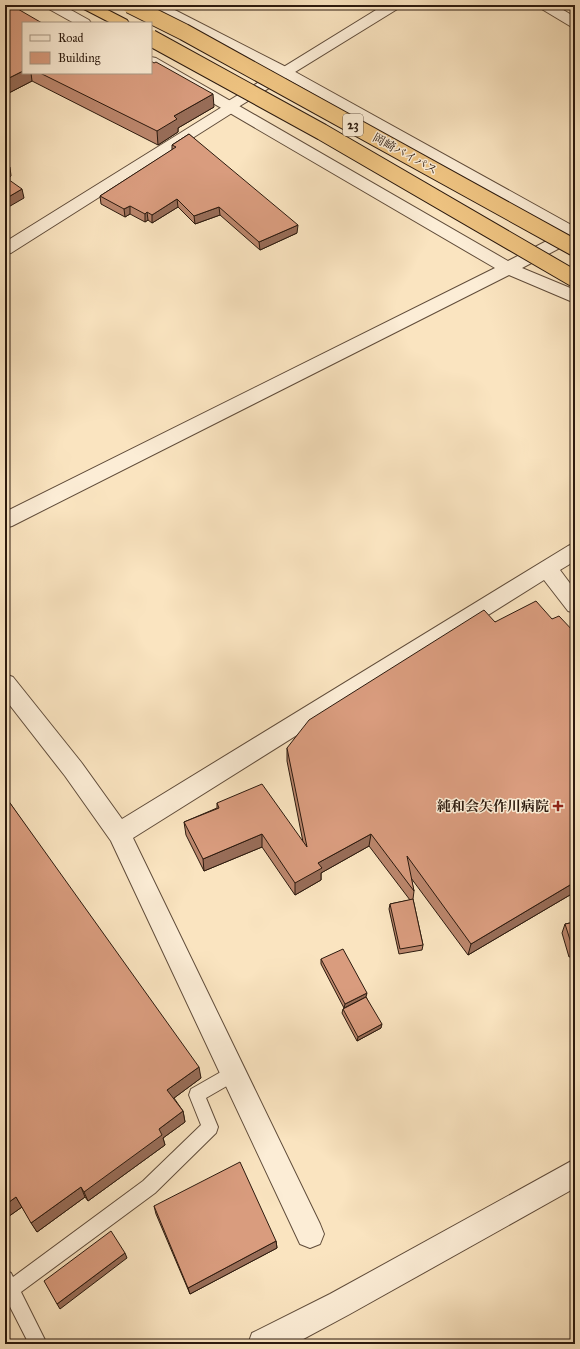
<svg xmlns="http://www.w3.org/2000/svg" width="580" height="1349" viewBox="0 0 580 1349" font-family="'IM FELL Great Primer','Noto Serif JP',serif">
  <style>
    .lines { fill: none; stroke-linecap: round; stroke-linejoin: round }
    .service-casing { stroke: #604c3a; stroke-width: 2 }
    .minor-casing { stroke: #604c3a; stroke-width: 2 }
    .tertiary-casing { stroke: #604c3a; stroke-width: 2 }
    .trunk-casing { stroke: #2c1a0e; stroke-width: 2 }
    .service { fill: #fcedd6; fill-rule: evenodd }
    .minor { fill: #fcedd6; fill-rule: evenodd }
    .tertiary { fill: #fcedd6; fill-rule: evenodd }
    .trunk { fill: #edc280; fill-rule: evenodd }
    .trunk-bridge-casing { stroke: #2c1a0e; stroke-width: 18; stroke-linecap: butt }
    .trunk-bridge { stroke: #edc280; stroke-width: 16 }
    .wall { fill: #bb866c; stroke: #2c1a0e }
    .shaded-wall { fill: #986d58; stroke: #2c1a0e }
    .building { fill: #d99c7e; stroke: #2c1a0e }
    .poi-dot { fill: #8f2418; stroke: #fcedd6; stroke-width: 1.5 }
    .labels { text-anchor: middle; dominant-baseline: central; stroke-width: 3; stroke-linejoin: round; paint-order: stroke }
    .far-street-label { font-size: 12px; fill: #2c1a0e; stroke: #fcedd6 }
    .shield { fill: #fcedd6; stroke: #6a594a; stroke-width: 1 }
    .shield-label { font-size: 13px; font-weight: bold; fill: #2c1a0e }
    .poi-label { font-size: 14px; font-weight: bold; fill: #2c1a0e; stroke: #fcedd6; text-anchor: end }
  </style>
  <rect width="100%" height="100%" fill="#fae4c0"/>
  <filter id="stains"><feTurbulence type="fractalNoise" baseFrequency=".005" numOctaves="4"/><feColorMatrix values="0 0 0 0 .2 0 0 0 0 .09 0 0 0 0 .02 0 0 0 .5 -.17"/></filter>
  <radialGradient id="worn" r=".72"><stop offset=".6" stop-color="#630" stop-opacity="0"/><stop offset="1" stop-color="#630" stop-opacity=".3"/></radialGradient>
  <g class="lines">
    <g class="service-casing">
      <path id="service" d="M 233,1065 L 239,1067 L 241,1073 L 239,1079 L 206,1098 L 218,1127 L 216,1133 L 155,1193 L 21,1292 L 47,1344 L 29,1344 L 5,1297 L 5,1270 L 11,1273 L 13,1277 L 143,1181 L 201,1125 L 189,1095 L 191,1089 Z"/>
    </g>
    <g class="minor-casing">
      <path id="minor" d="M 45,5 L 62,5 L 89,20 L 91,23 L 74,23 L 47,8 Z
        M 147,5 L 165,5 L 290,69 L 575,227 L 575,240 L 522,268 L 575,290 L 575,303 L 509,275 L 12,526 L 5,528 L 5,512 L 495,268 L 151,67 L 151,57 L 156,58 L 508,261 L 562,233 L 280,75 L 149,8 Z
        M 538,5 L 555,5 L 575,17 L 575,27 L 570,26 L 540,8 Z
        M 575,543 L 575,561 L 560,570 L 575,590 L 575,613 L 568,611 L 544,580 L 133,838 L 320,1224 L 324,1234 L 320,1244 L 310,1248 L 300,1244 L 111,841 L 65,776 L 5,699 L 5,674 L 13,677 L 81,762 L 122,819 L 568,546 Z
        M 575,1159 L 575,1188 L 350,1314 L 294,1344 L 248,1344 L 252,1333 L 330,1294 Z"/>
    </g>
    <g class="tertiary-casing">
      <path id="tertiary" d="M 384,5 L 401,5 L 399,8 L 235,109 L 232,113 L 11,253 L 5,254 L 5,242 L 222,107 L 225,103 Z"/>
    </g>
    <g class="trunk-casing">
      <path id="trunk" d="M 80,5 L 98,5 L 127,20 L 129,23 L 111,23 L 82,8 Z"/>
    </g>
    <use href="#service" class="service"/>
    <use href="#minor" class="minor"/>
    <use href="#tertiary" class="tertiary"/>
    <use href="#trunk" class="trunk"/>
    <g class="trunk-bridge-casing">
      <path id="trunk-bridge" d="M 130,5 L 184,32 L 575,248
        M 151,38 L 322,132 L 575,279"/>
    </g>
    <use href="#trunk-bridge" class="trunk-bridge"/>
  </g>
  <path class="wall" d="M 5,5 L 23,73 L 151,73 L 214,107 L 178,128 L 178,132 L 158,145 L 32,81 L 5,95 Z
    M 189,134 L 297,233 L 260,250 L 220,215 L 195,224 L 178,207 L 152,223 L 148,220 L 145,222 L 130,214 L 125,217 L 101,204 L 100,196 L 172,150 L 172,145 Z
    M 552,619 L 575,633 L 575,892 L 468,955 L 411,878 L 414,891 L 413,899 L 423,945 L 422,950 L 399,954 L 389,909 L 390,904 L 410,900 L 369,846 L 321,873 L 321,880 L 295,895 L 262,847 L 204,871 L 186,835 L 184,822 L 217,808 L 217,803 L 303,842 L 287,761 L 287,748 L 495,622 Z
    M 5,796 L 201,1078 L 174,1098 L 183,1111 L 185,1122 L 163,1138 L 165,1145 L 88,1201 L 85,1197 L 37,1232 L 22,1207 L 5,1219 Z
    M 575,922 L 575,956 L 569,957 L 562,933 L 565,924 Z
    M 321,959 L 366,997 L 381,1028 L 357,1041 L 342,1013 L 343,1009 L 344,1008 L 321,964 Z
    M 154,1206 L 276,1241 L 277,1248 L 190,1294 L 156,1214 Z"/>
  <path class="shaded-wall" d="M 23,71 L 23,73 L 31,73 L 32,81 L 5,95 L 5,80 Z
    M 213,94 L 214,107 L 178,128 L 178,132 L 158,145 L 157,131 L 174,116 Z
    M 10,167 L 11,176 L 10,177 L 10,180 L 5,183 L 5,173 L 6,169 Z
    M 22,189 L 24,198 L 5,209 L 5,199 Z
    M 177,199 L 178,207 L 152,223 L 152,215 Z
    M 130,206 L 130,214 L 125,217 L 124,209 Z
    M 219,207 L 220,215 L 195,224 L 194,216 Z
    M 147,212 L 148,220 L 145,222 L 145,214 Z
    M 298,225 L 297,233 L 260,250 L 259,242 Z
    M 262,834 L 262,847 L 204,871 L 203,859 Z
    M 371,834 L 369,846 L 321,873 L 321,880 L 295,895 L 295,883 L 318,863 Z
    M 575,882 L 575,892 L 468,955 L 471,944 Z
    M 367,993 L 366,997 L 344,1008 L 345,1004 Z
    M 382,1024 L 381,1028 L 357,1041 L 358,1037 Z
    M 199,1067 L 201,1078 L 170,1101 L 167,1090 Z
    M 183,1111 L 185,1122 L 163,1138 L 165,1145 L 88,1201 L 84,1192 L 159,1129 Z
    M 81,1187 L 85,1197 L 37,1232 L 31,1223 Z
    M 16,1197 L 22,1207 L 5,1219 L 5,1205 Z
    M 276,1241 L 277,1248 L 190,1294 L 188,1288 Z
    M 125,1253 L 127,1258 L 60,1309 L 57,1304 Z"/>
  <path class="building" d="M 5,5 L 11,5 L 42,23 L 23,23 L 23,71 L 5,80 Z
    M 151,61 L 154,63 L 156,62 L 213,94 L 174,116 L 177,119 L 157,131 L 40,73 L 151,73 Z
    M 189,134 L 298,225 L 259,242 L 219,207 L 194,216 L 177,199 L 152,215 L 147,212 L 145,214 L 130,206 L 124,209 L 100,196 L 176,147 L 172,145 Z
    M 5,164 L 10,167 L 6,169 L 8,171 L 5,173 Z
    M 5,177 L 22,189 L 5,199 Z
    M 536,601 L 552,619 L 559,616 L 575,633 L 575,882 L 471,944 L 407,856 L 414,891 L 371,834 L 318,863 L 322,868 L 295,883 L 262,834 L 203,859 L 184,822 L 219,808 L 217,803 L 262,784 L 307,847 L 287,748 L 309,720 L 484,610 L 495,622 Z
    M 5,796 L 199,1067 L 167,1090 L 183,1111 L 159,1129 L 162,1135 L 84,1192 L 81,1187 L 31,1223 L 16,1197 L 5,1205 Z
    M 413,899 L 423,945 L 400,949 L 390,904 Z
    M 575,922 L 575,948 L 573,949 L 565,924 Z
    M 343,949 L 367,993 L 345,1004 L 321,959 Z
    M 366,997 L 382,1024 L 358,1037 L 343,1009 Z
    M 240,1162 L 276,1241 L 188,1288 L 154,1206 Z
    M 111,1231 L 125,1253 L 57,1304 L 44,1281 Z"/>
  <path class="poi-dot" d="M556 800h4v4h4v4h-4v4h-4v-4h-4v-4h4z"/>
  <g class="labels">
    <g class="far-street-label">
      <text transform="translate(405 154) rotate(29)">岡崎バイパス</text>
    </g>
    <rect class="shield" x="343" y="114" width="20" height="22" rx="3"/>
    <g class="shield-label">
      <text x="353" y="125">23</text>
    </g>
    <g class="poi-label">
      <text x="549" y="806">純和会矢作川病院</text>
    </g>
  </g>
  <rect width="580" height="1349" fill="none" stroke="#fae4c0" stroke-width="20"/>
  <rect x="6" y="6" width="568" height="1337" fill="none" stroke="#2c1a0e" stroke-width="2"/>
  <rect x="10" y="10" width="560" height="1329" fill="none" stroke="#2c1a0e"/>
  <rect x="22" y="22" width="130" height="52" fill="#fcedd6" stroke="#a99986"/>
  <rect x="30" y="35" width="20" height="6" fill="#fcedd6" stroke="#a99986"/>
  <text x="58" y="42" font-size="12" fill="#2c1a0e">Road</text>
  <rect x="30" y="52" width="20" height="12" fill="#d99c7e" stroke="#a99986"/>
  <text x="58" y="62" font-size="12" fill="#2c1a0e">Building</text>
  <rect width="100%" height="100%" filter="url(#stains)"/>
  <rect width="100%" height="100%" fill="url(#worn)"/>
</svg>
